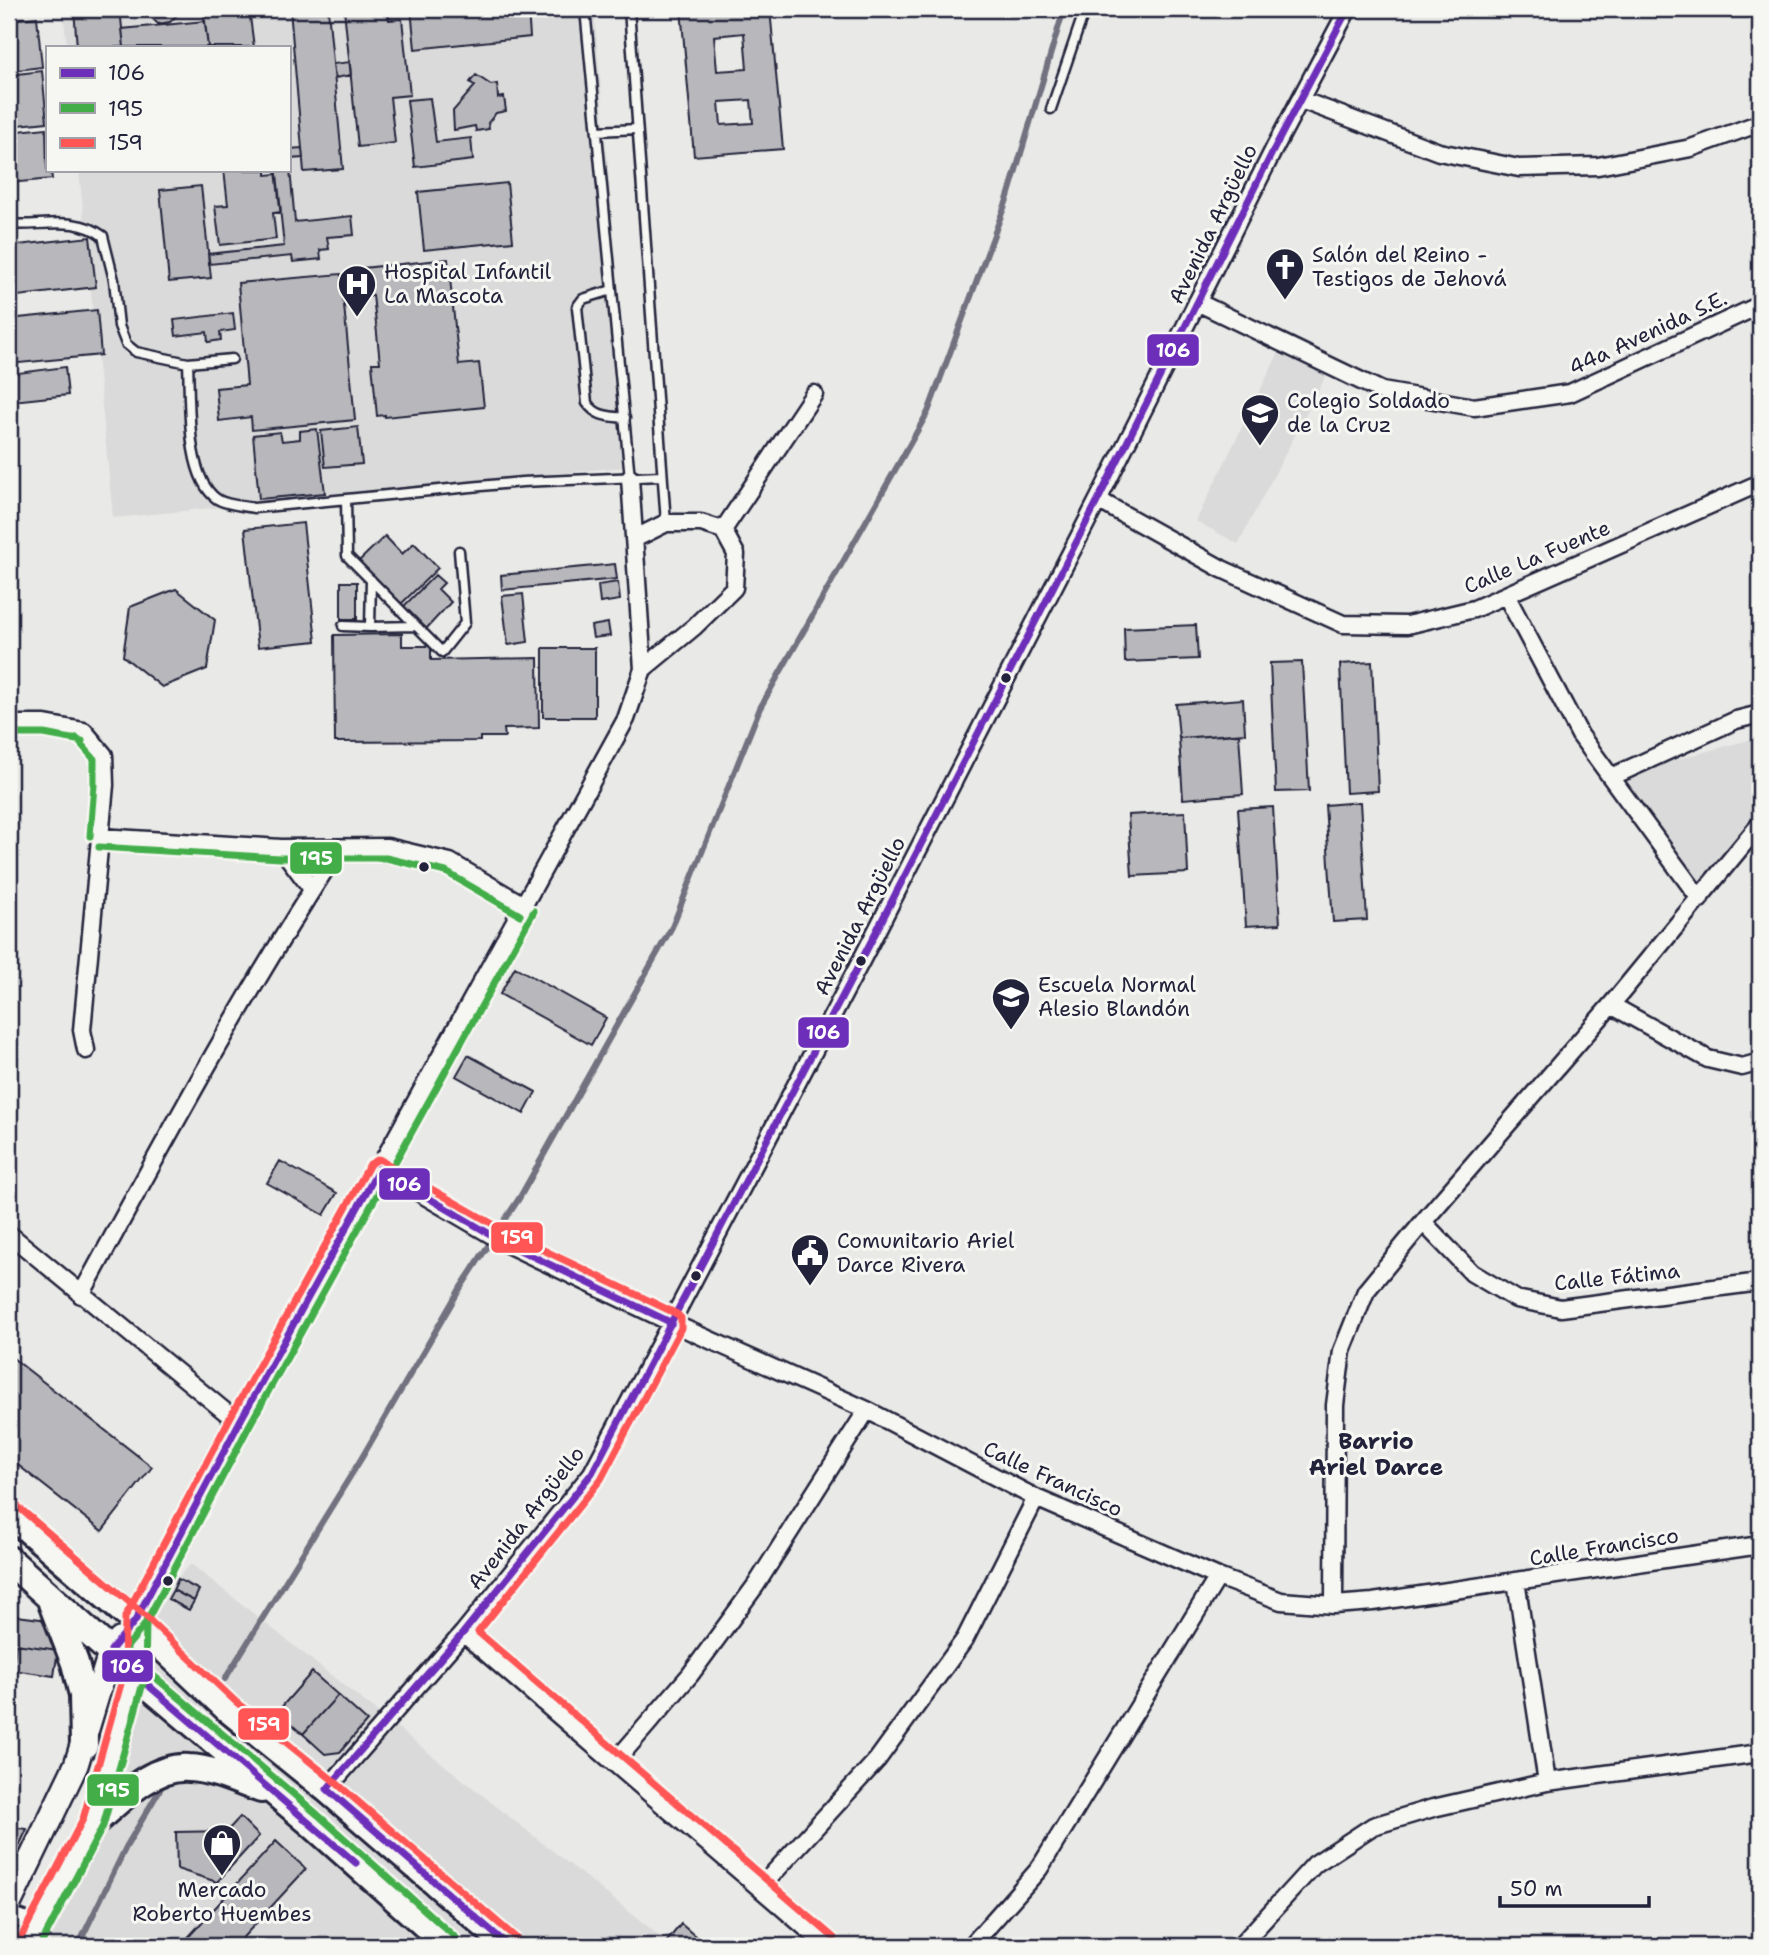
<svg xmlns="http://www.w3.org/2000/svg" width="1769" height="1955" viewBox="0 0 1769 1955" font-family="'Shantell Sans',sans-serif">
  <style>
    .built { fill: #dadada }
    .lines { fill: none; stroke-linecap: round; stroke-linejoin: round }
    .stream { stroke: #71717f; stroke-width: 6 }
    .building { fill: #b8b8bc; stroke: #22223b; stroke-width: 2; fill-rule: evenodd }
    .service-casing { stroke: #22223b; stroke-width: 13 }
    .minor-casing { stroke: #22223b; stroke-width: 21 }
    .secondary-casing { stroke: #22223b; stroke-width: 28 }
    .primary-casing { stroke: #22223b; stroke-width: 32 }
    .service { stroke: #f6f6f2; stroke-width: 8 }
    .minor { stroke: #f6f6f2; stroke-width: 16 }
    .secondary { stroke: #f6f6f2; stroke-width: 23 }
    .primary { stroke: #f6f6f2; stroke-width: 26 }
    .bus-1-casing { stroke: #f6f6f2; stroke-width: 12 }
    .bus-2-casing { stroke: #f6f6f2; stroke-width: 12 }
    .bus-3-casing { stroke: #f6f6f2; stroke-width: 12 }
    .bus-1 { stroke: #6d2fba; stroke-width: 7 }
    .bus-2 { stroke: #43ae48; stroke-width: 7 }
    .bus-3 { stroke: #f55; stroke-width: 7 }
    .bus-dot { fill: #22223b; stroke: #f6f6f2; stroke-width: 2.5 }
    .labels { text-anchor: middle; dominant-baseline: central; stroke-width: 6; stroke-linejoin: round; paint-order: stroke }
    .street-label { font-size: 21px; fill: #22223b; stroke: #f6f6f2 }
    .poi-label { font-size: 21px; fill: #22223b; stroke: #f6f6f2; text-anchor: start }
    .neighbourhood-label { font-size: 23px; font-weight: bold; fill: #22223b; stroke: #f6f6f2 }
    .line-badge { stroke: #f6f6f2; stroke-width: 2.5 }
    .badge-label { font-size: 19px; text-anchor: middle; font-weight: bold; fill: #fff }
  </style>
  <rect width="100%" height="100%" fill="#e9e9e7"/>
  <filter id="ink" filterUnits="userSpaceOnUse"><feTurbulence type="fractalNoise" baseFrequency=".0143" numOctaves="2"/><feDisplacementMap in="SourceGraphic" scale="14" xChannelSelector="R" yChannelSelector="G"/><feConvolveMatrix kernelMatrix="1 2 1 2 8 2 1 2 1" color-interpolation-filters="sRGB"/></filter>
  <g filter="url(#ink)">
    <path class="built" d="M 63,9 L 594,9 L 634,466 L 113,518 L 79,170 L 289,170 L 289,47 L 67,47 Z
      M 1278,354 L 1327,374 L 1238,544 L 1196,521 Z
      M 1760,737 L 1760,827 L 1700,899 L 1611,777 Z
      M 191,1564 L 646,1925 L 671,1946 L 26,1946 L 93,1823 L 135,1621 Z"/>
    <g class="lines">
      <path class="stream" d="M 225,1679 L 361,1459 L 461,1287 L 520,1197 L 672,927 L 760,708 L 928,412 L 1008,197 L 1064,9
        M 78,1946 L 126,1847 L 162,1786"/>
    </g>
    <path class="building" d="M 74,9 L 120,9 L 124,47 L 77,47 Z
      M 149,9 L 177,9 L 177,15 L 170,22 L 158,24 L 150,16 Z
      M 203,9 L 249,9 L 254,47 L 208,47 Z
      M 290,9 L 328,9 L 343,169 L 304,172 Z
      M 344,9 L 388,9 L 389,20 L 402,19 L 410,95 L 390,97 L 395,143 L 358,147 Z
      M 411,9 L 528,9 L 530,37 L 415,49 Z
      M 681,9 L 770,9 L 783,149 L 694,156 ZM 744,33 L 747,69 L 717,71 L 714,36 ZM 751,100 L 753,123 L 721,125 L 719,102 Z
      M 37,17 L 42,67 L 9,71 L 9,20 Z
      M 205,21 L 208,47 L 124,47 L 122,29 Z
      M 350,62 L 351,75 L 335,78 L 333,64 Z
      M 42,71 L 47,122 L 9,126 L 9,75 Z
      M 476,75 L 491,85 L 497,84 L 498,98 L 504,97 L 506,111 L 496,113 L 488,123 L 489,129 L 476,131 L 475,126 L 454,130 L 453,111 L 475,86 L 470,82 Z
      M 430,98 L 436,142 L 471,138 L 473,160 L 415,167 L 407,100 Z
      M 46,128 L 47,170 L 51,170 L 52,179 L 9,183 L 9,132 Z
      M 302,148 L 303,158 L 289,159 L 295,222 L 352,216 L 354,235 L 327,237 L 329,249 L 320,250 L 321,259 L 293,262 L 292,256 L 209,264 L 208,254 L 284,246 L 276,170 L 289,170 L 289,149 Z
      M 224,170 L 266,170 L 266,175 L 277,174 L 281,212 L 273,213 L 276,239 L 220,245 L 215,206 L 228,205 Z
      M 507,183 L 513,241 L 424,250 L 418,192 Z
      M 201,186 L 211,278 L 169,282 L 160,190 Z
      M 90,237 L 96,287 L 9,297 L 9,246 Z
      M 448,259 L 459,365 L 479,363 L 484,407 L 385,417 L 385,415 L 377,416 L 372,363 L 380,363 L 373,295 L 366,296 L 363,268 Z
      M 341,274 L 355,420 L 252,430 L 251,417 L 219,421 L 216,388 L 247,385 L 238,283 Z
      M 97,310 L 101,355 L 9,364 L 9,319 Z
      M 233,313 L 235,330 L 220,332 L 221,340 L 208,342 L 207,332 L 176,336 L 174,320 Z
      M 65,367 L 68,395 L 13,401 L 10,374 Z
      M 358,427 L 362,464 L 325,467 L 321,431 Z
      M 317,429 L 325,493 L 259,499 L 253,435 L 280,432 L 282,441 L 300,439 L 300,431 Z
      M 303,523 L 316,641 L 258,647 L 245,529 Z
      M 385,536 L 402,554 L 414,543 L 438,568 L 401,604 L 359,561 Z
      M 615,564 L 617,579 L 502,590 L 501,575 Z
      M 435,575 L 444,583 L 438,589 L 451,602 L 426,629 L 403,607 Z
      M 341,582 L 357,582 L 357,619 L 341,619 Z
      M 618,582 L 620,600 L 600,603 L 598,585 Z
      M 176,589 L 215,620 L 207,669 L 162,687 L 123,656 L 130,607 Z
      M 523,594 L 528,642 L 508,645 L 502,596 Z
      M 608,623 L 610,636 L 593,638 L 591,626 Z
      M 1196,625 L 1198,659 L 1125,662 L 1124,628 Z
      M 402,634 L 402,646 L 431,646 L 431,660 L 538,658 L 539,728 L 504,729 L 505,737 L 480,737 L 480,741 L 335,742 L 334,635 Z
      M 543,648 L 595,648 L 595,717 L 543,717 Z
      M 1302,662 L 1309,791 L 1276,792 L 1270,663 Z
      M 1372,662 L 1378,791 L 1346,793 L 1340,664 Z
      M 1243,699 L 1245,733 L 1179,738 L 1176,704 Z
      M 1239,734 L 1243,794 L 1183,799 L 1179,738 Z
      M 1360,802 L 1367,920 L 1333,922 L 1325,805 Z
      M 1273,807 L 1280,924 L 1246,926 L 1238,809 Z
      M 1185,812 L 1188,873 L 1132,876 L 1128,815 Z
      M 515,967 L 606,1018 L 591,1045 L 500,994 Z
      M 468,1055 L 536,1092 L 524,1114 L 456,1076 Z
      M 280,1161 L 337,1193 L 324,1215 L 267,1183 Z
      M 9,1355 L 152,1467 L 102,1531 L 9,1458 Z
      M 178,1579 L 199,1590 L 194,1601 L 173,1590 Z
      M 173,1590 L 194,1601 L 189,1610 L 168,1599 Z
      M 9,1615 L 48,1620 L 58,1650 L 9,1643 Z
      M 16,1644 L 58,1650 L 54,1676 L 13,1670 Z
      M 312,1672 L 338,1695 L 303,1734 L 278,1711 Z
      M 338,1695 L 367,1721 L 340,1752 L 325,1754 L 303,1734 Z
      M 240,1817 L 259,1836 L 217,1882 L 177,1869 L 176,1832 L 227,1831 Z
      M 9,1827 L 27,1829 L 9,1868 Z
      M 276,1841 L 306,1869 L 235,1946 L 184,1946 L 182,1944 Z
      M 681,1924 L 702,1942 L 699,1946 L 663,1946 Z"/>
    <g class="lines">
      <g class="service-casing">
        <path id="service" d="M 585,9 L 630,478
          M 629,9 L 666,523
          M 1051,109 L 1085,9
          M 597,131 L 637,129
          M 9,224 C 41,227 76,215 103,236 L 114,280 L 119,326 L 126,344 L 136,352 L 188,363
          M 612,290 L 583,299 L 577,307 L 587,403 C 597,417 608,416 625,418
          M 232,359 L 188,363 C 190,399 185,477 217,499 C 226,505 244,506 254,508 L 522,482 L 661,476
          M 346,499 L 347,556 L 442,652 L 465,623 L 459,551
          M 343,626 L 370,627 L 371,580
          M 370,627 L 416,626"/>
      </g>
      <g class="minor-casing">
        <path id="minor" d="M 1301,100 L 1439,152 L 1519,168 L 1598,166 L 1691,148 L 1760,123
          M 1197,302 L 1382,391 L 1474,407 L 1570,393 L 1760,305
          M 1098,500 L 1222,569 L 1343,624 L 1407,625 L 1474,609 L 1760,483
          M 723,530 L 814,394
          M 634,539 L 666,523 L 701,523 L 723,530 L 736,554 L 734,588 L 694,627 L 643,669
          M 1506,595 L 1580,735 L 1700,899
          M 9,724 L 45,724 L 84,731 L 104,755 L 105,785 L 82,1030 L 86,1050
          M 1611,777 L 1736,720 L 1760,714
          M 100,837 L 281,848 L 387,847 L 450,862 L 525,906
          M 281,848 L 312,889
          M 1611,1005 L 1708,1059 L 1742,1067 L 1760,1062
          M 379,1169 L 507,1244 L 672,1323 L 867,1410 L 1036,1498 L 1218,1577 L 1281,1601 L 1334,1605 L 1373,1602 L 1760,1545
          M 1423,1222 L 1472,1273 L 1516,1299 L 1561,1308 L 1760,1282
          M 9,1234 L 239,1423
          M 81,1295 C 163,1144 245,992 339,848
          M 1516,1581 L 1547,1782
          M 1334,1605 L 1335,1405 L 1342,1351 L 1366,1291 L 1423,1222 L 1611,1005 L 1760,824
          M 135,1621 L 239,1423 L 626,719 L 643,669 L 630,478
          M 463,1633 L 827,1946
          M 614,1763 L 690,1675 L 756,1585 L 867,1410
          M 327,1789 L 463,1633 L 592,1473 L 861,961 L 1098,500 L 1275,147 L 1348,9
          M 760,1888 L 877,1760 L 965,1639 L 1036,1498
          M 9,1915 L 40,1926
          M 971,1946 L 1039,1869 L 1218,1577
          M 1240,1946 L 1315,1864 L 1373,1826 L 1433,1808 L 1547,1782 L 1760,1753"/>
      </g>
      <g class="secondary-casing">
        <path id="secondary" d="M 9,1904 L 76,1765 L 111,1650 L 120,1640
          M 28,1946 L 93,1823 L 135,1674 L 135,1621"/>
      </g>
      <g class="primary-casing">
        <path id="primary" d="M 9,1513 L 135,1621 L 228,1709 L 327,1789 L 509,1946
          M 9,1560 L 135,1674 L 310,1822 L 449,1946
          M 52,1603 L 75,1663 L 83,1695 L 84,1745
          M 93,1823 C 119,1801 151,1765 189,1768 C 213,1769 238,1781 261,1789"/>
      </g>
      <use href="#service" class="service"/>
      <use href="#minor" class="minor"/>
      <use href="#secondary" class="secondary"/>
      <use href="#primary" class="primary"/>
      <g class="bus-1-casing">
        <path id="bus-1" d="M 356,1863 L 135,1674 L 111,1650 L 135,1621 L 239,1423 L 379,1169 L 507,1244 L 672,1323
          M 509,1946 L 327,1789 L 463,1633 L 592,1473 L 861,961 L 1098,500 L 1275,147 L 1348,9"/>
      </g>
      <g class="bus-2-casing">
        <path id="bus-2" d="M 9,734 L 44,734 L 82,741
          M 76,738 L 94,759 L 94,785 L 90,836
          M 99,847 L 280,858 L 386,858 L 446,872 L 520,915
          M 456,1938 L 317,1814 L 142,1666 L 125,1649 L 144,1626 L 248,1428 L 534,911
          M 40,1946 L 103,1826 L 145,1676 L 146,1622"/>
      </g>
      <g class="bus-3-casing">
        <path id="bus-3" d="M 16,1505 L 142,1613 L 235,1701 L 334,1781 L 516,1938
          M 19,1941 L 83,1819 L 124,1673 L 125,1617 L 230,1418 L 370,1164 L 379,1159 L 512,1235 L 677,1314 L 681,1318 L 681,1328 L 601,1479 L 478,1632 L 834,1938"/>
      </g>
      <use href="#bus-1" class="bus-1"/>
      <use href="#bus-2" class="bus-2"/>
      <use href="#bus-3" class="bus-3"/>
    </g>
  </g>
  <defs>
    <g id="church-pin" transform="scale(2.0125)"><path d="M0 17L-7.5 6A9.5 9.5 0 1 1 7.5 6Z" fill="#22223b" stroke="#f6f6f2"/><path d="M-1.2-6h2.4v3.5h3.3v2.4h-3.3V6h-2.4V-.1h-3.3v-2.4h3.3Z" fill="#fff"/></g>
    <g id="hospital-pin" transform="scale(2.0125)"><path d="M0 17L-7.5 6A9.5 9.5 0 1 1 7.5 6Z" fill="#22223b" stroke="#f6f6f2"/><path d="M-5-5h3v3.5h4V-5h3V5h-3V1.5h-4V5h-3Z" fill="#fff"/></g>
    <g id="school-pin" transform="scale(2.0125)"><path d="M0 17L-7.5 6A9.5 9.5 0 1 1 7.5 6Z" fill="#22223b" stroke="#f6f6f2"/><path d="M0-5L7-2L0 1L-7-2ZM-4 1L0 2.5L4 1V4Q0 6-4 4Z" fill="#fff"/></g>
    <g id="civic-pin" transform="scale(2.0125)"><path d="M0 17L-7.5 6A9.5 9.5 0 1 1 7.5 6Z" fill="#22223b" stroke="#f6f6f2"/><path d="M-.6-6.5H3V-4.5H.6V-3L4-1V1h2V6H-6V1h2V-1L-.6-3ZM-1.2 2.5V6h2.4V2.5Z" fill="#fff"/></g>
    <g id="shop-pin" transform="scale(2.0125)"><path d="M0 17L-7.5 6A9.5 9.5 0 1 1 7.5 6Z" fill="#22223b" stroke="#f6f6f2"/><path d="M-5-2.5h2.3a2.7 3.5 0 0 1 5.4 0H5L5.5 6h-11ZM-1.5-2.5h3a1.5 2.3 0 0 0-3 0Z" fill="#fff"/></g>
  </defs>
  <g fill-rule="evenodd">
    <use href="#church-pin" x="1285" y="267"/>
    <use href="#hospital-pin" x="357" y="284"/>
    <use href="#school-pin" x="1260" y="413"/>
    <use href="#school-pin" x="1011" y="997"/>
    <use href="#civic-pin" x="810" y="1253"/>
    <use href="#shop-pin" x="222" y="1843"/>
  </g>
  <g class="bus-dot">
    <circle cx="1006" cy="678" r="6"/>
    <circle cx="424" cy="867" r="6"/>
    <circle cx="861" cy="961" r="6"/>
    <circle cx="696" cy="1276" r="6"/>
    <circle cx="168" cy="1581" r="6"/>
  </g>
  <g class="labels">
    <g class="street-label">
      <text transform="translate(1213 224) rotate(-64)">Avenida Argüello</text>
      <text transform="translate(1648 333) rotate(-25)">44a Avenida S.E.</text>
      <text transform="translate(1537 557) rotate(-23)">Calle La Fuente</text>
      <text transform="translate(860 916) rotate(-63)">Avenida Argüello</text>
      <text transform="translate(1617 1277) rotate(-6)">Calle Fátima</text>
      <text transform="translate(1053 1479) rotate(25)">Calle Francisco</text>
      <text transform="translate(526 1518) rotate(-52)">Avenida Argüello</text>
      <text transform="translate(1604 1547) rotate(-9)">Calle Francisco</text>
    </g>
    <g class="poi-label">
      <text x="1312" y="255">Salón del Reino -<tspan x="1312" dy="24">Testigos de Jehová</tspan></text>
      <text x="384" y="272">Hospital Infantil<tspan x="384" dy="24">La Mascota</tspan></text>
      <text x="1287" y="401">Colegio Soldado<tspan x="1287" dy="24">de la Cruz</tspan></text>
      <text x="1038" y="985">Escuela Normal<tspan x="1038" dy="24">Alesio Blandón</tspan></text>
      <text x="837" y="1241">Comunitario Ariel<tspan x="837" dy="24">Darce Rivera</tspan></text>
      <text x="222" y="1890" text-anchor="middle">Mercado<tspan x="222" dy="24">Roberto Huembes</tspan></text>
    </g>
    <g class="neighbourhood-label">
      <text x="1376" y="1441">Barrio<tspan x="1376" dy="26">Ariel Darce</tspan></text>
    </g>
  </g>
  <g class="line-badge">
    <rect x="1146" y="333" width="54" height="34" rx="7" fill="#6d2fba"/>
    <rect x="289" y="841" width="54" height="34" rx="7" fill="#43ae48"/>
    <rect x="797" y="1016" width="53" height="33" rx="7" fill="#6d2fba"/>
    <rect x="378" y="1167" width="53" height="34" rx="7" fill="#6d2fba"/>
    <rect x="490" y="1221" width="54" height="33" rx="7" fill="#f55"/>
    <rect x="101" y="1649" width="53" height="34" rx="7" fill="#6d2fba"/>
    <rect x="237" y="1707" width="53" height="34" rx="7" fill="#f55"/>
    <rect x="86" y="1773" width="54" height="34" rx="7" fill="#43ae48"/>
  </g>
  <g class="badge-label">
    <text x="1173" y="357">106</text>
    <text x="316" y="865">195</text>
    <text x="823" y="1039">106</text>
    <text x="404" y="1191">106</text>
    <text x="517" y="1244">159</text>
    <text x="127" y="1673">106</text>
    <text x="264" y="1731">159</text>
    <text x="113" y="1797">195</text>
  </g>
  <rect width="1769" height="1955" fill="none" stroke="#f6f6f2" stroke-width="35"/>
  <rect x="18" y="18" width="1734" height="1920" fill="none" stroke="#22223b" stroke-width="2.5" filter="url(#ink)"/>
  <rect x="46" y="46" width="245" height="126" fill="#f6f6f2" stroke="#a1a1a9" stroke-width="2"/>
  <rect x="60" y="68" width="35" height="10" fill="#6d2fba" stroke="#a1a1a9" stroke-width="2"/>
  <text x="108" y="80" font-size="21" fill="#22223b">106</text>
  <rect x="60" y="103" width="35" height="10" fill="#43ae48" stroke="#a1a1a9" stroke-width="2"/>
  <text x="108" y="116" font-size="21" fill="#22223b">195</text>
  <rect x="60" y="138" width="35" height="10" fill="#ff5555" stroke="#a1a1a9" stroke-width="2"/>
  <text x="108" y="150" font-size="21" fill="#22223b">159</text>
  <path d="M1500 1896v10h149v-10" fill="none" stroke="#22223b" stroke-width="3.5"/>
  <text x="1510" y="1896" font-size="21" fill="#22223b" stroke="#f6f6f2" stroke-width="5" paint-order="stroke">50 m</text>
</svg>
